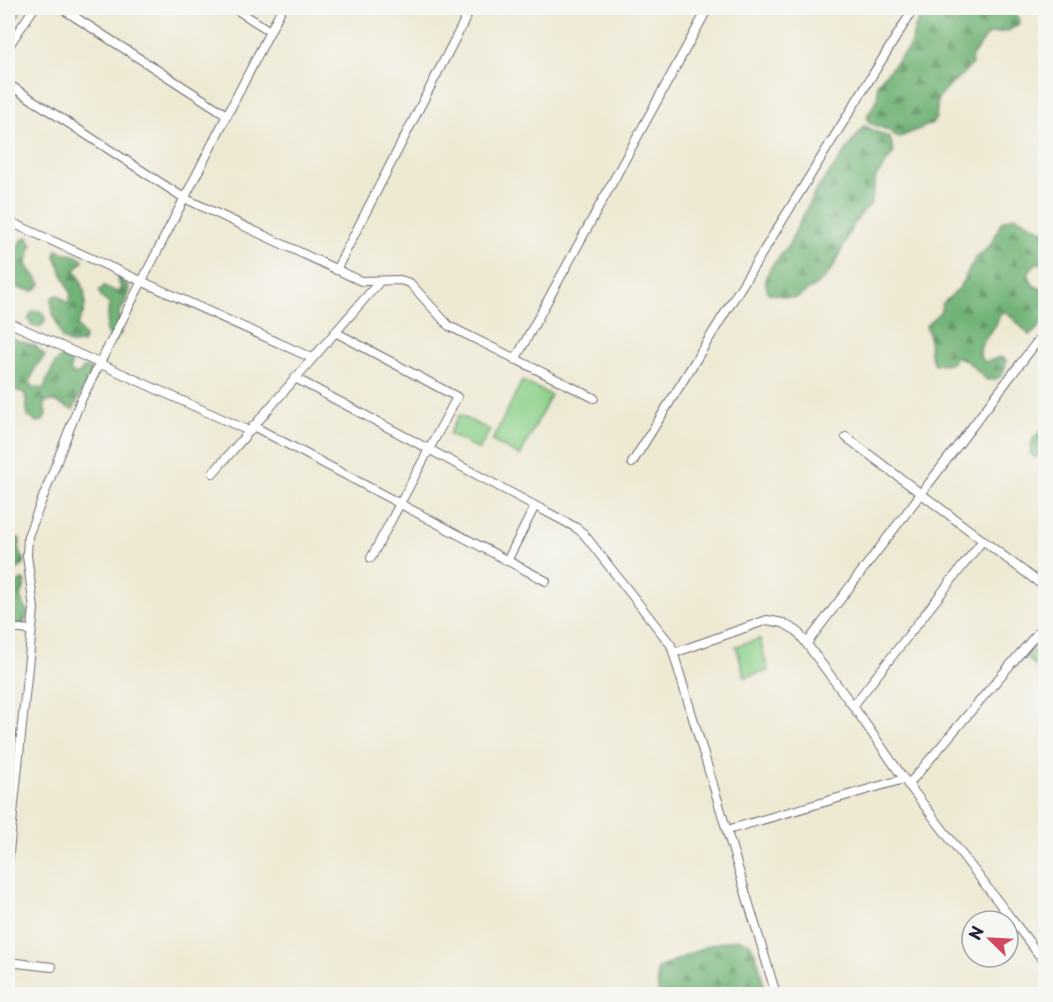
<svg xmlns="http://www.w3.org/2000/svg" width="1053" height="1002" viewBox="0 0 1053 1002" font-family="'Playpen Sans',sans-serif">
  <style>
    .forest { fill: url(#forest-firs); stroke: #4a6a58; stroke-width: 1.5 }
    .green { fill: #8cd18a; stroke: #577a62; stroke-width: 1.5 }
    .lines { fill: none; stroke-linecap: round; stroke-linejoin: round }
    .street-casing { stroke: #696870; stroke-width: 10 }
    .street { stroke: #fff; stroke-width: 8 }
  </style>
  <defs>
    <pattern id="forest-firs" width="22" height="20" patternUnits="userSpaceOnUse" patternTransform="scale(1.5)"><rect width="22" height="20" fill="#71b376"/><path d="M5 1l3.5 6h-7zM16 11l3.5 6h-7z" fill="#5c9162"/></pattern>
  </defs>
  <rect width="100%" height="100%" fill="#f6f6f2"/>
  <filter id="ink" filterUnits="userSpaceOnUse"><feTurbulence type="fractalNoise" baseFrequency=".0167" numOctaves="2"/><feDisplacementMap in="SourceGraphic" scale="12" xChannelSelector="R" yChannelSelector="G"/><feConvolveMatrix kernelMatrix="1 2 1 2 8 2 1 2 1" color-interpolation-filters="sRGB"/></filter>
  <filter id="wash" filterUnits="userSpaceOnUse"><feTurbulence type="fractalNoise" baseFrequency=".008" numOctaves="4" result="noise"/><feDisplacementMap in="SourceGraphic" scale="24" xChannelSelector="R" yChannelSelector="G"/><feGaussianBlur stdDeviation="1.35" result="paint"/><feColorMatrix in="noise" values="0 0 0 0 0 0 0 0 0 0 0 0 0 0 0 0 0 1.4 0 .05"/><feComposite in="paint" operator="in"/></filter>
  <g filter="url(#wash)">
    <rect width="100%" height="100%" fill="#eee9d3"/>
    <path class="forest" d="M 926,8 L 1012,8 L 1020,19 L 1019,25 L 1007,31 L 987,35 L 971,58 L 972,65 L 938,97 L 936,118 L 931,124 L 898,138 L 888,130 L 869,123 L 867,116 L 878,98 L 877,84 L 910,46 L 916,25 Z
      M 864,126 L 890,138 L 894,152 L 876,177 L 871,204 C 838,231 848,269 807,291 C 804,293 799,297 795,298 C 787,298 776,294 768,293 L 765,279 L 771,267 L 788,246 L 814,194 Z
      M 1015,216 L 1045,232 L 1045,264 L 1036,263 L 1028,273 L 1033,285 L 1045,291 L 1045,321 L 1030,336 L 1007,312 L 1000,313 C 998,331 975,341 981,359 L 987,362 L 1000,357 L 1006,360 C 1006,372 1000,381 987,380 L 967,361 L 956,356 L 953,362 C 947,365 942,362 935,365 C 925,349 933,340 926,326 L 941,311 L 942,304 L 958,290 L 975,259 L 990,246 L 1002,221 Z
      M 28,237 L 32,246 L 26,265 L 41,284 L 34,291 L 21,289 L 8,281 L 8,259 L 22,240 Z
      M 57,250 L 82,258 L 83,261 L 75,270 C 87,288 89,307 77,326 L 85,337 L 82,343 L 72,344 L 62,339 C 59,328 49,308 52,297 L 58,295 L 68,304 L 71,294 L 55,256 Z
      M 120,278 L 129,288 L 125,304 L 119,313 L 121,333 L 115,341 L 106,332 L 109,304 L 101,297 L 99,291 L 104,286 L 119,293 L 121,288 L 117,279 Z
      M29 319a8 8 0 1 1 16 0a8 8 0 1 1-16 0Z
      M 8,337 L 35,346 L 45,356 L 36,366 L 30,381 L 33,387 L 43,389 L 55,363 L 63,356 L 72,360 L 70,370 L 74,375 L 80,373 L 84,367 L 91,369 L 92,372 L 73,410 L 54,401 L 44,402 L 46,415 L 43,421 L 36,422 L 28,416 L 25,393 L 15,390 L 8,395 Z
      M 1045,429 L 1045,448 L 1035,458 L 1030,453 C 1035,434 1029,440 1045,429 Z
      M 14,536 L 20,539 L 19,552 L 25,561 L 22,566 L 8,576 L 8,539 Z
      M 21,580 L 26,582 L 20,598 L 28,612 L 22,629 L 13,626 L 13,605 L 8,602 L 8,587 L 12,591 Z
      M 737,939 L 750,943 C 760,961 761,975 765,994 L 658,994 L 657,969 L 709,945 Z"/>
    <path class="green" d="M 8,8 L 23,8 L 8,32 Z
      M 522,381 L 551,395 L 520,456 L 492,441 Z
      M 459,415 L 490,430 L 479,450 L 449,434 Z
      M 760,639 L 768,671 L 745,677 L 736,646 Z
      M 1045,639 L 1045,675 L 1027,658 Z"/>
  </g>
  <g filter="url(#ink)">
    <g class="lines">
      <g class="street-casing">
        <path id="street" d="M 61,8 L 227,115
          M 234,8 L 270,31
          M 8,47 L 34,8
          M 8,84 L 184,198 L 361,281 L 400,280 L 410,283 L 449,326 L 594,398
          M 8,221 L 312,358
          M 336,270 L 471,8
          M 8,322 L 249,431
          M 335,332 L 457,397 L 371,558
          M 515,360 L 708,8
          M 295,378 L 575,527 L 583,533 L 671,645 L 776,994
          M 253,426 L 546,581
          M 846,437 L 1046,588
          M 632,463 L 914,8
          M 213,473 L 380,281
          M 507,561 L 535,506
          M 8,628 L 31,630
          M 807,643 L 1046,330
          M 674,653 L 767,620 L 783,623 L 797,631 L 853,706 L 904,779 L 1046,964
          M 853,706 L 983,540
          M 908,785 L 1046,623
          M 727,830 L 904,779
          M 8,862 L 34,609 L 27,555 L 28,536 L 80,402 L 282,8
          M 8,962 L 52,967"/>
      </g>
      <use href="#street" class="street"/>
    </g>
  </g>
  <rect width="1053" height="1002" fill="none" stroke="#f6f6f2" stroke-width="30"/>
  <g transform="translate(990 939) rotate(294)"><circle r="28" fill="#f6f6f2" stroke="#a1a1a9" stroke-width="1.5"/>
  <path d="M0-4.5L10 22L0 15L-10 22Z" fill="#d1495b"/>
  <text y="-9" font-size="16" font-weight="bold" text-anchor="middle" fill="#22223b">N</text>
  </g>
</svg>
